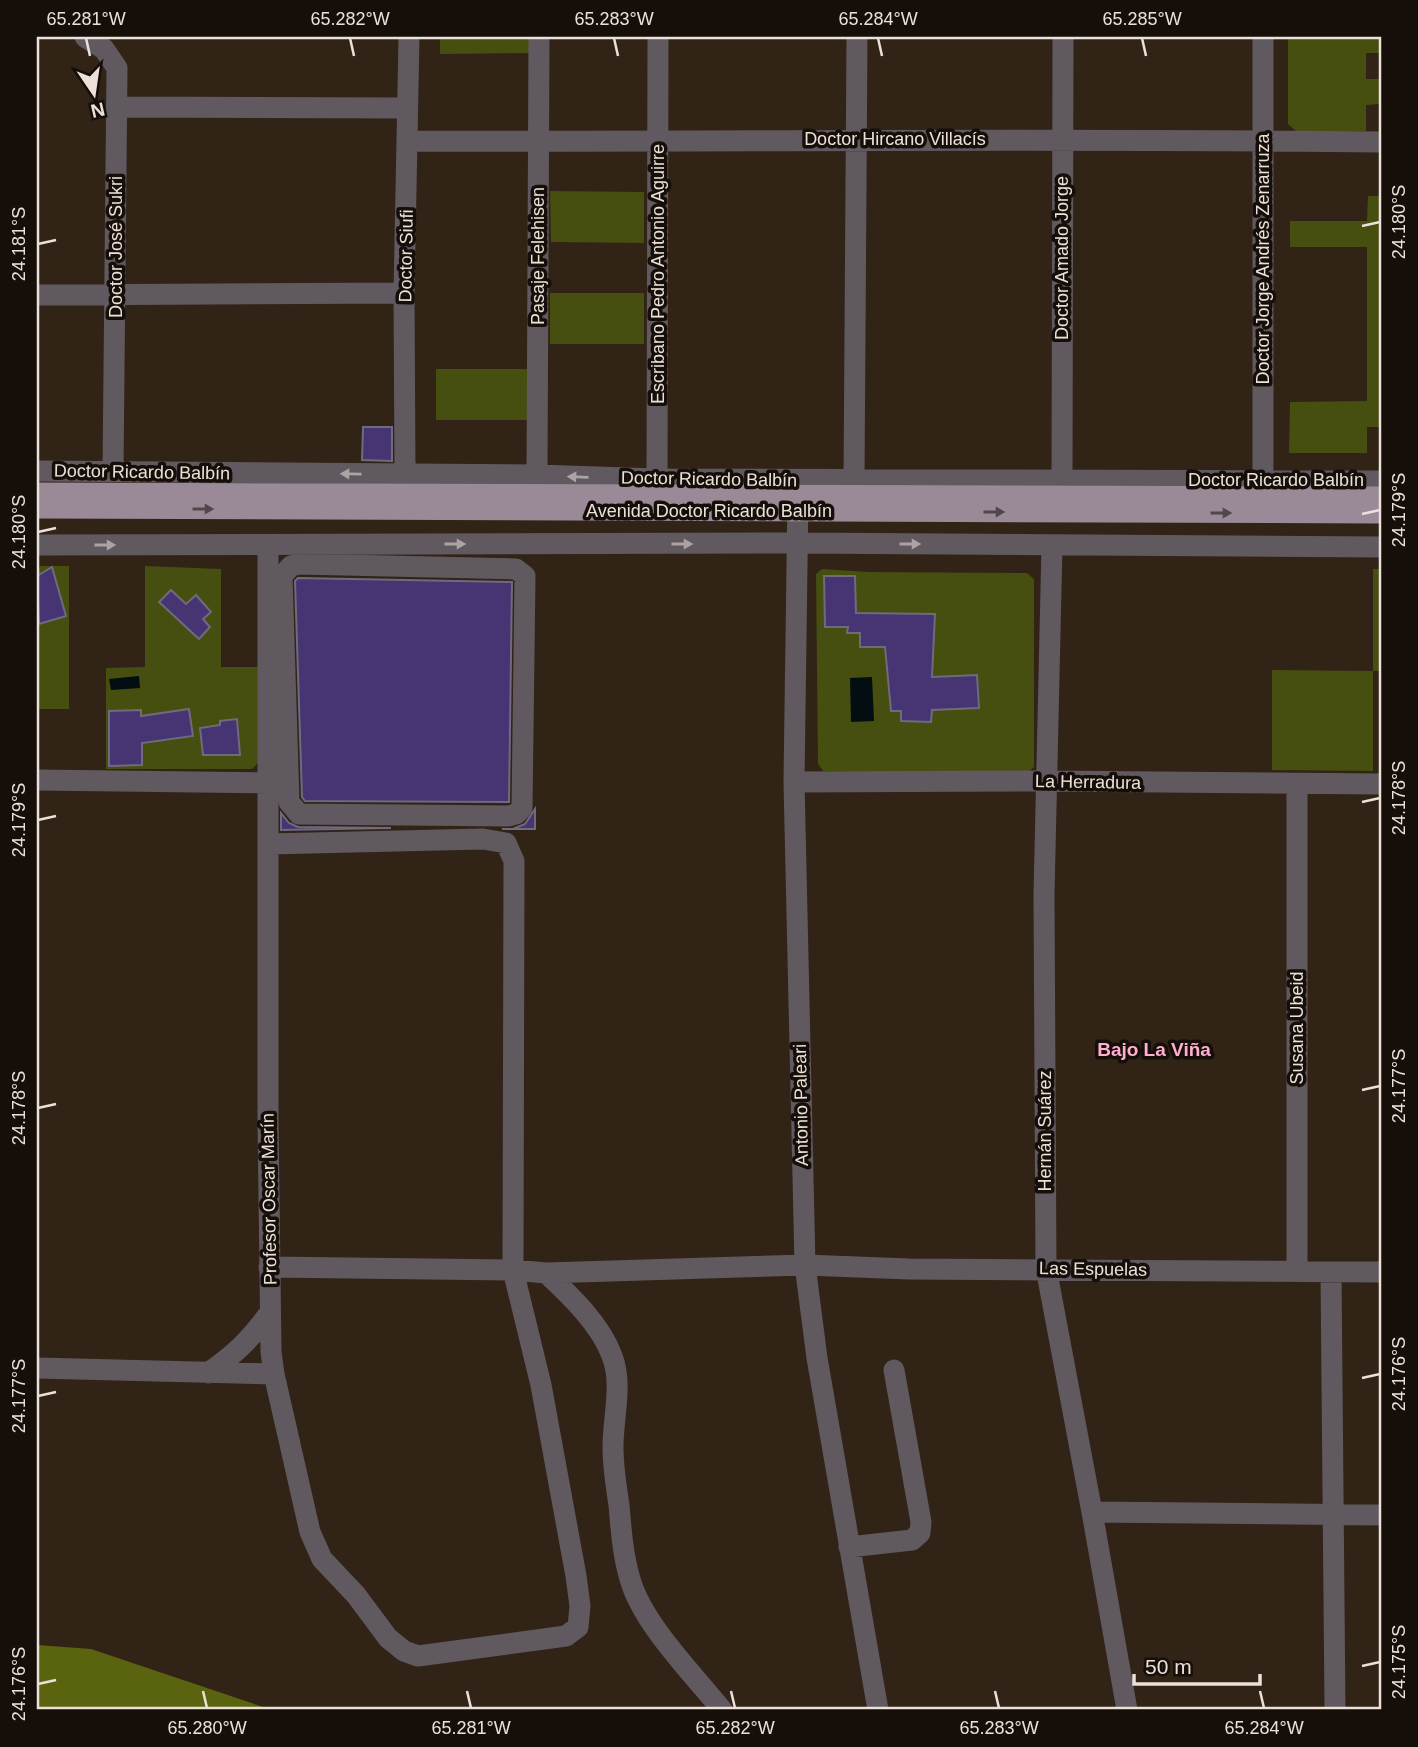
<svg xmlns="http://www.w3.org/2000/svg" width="1418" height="1747" viewBox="0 0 1418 1747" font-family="Helvetica,sans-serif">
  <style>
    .green { fill: #464e10 }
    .forest { fill: #5a640f }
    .water { fill: #030e12 }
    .building { fill: #473472; stroke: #6f6b7e; stroke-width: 2 }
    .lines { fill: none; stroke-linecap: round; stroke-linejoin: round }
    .minor { stroke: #60595f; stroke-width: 21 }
    .major { stroke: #9a8a97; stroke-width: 21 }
    .oneway { fill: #aca4a2 }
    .oneway2 { fill: #514649 }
    .ticks { fill: none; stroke: #ebe1d9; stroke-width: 2.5 }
    .labels { text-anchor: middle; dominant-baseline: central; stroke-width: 7; stroke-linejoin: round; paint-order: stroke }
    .street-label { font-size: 18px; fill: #ebe1d9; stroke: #150e09 }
    .neighbourhood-label { font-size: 19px; font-weight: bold; fill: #feafcf; stroke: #150e09 }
    .neatline { fill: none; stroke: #ebe1d9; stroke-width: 2.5 }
    .ticks-label { font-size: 18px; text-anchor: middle; fill: #ebe1d9 }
  </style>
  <rect width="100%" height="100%" fill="#322317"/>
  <path class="green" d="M 440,37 L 534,37 L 534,53 L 440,54 Z
    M 1288,37 L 1381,37 L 1381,53 L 1366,53 L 1366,79 L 1381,79 L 1381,104 L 1366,105 L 1366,131 L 1297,132 L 1288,124 Z
    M 550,191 L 644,192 L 644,243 L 551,242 Z
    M 1368,196 L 1381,196 L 1381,427 L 1367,427 L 1367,453 L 1289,453 L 1290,402 L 1367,401 L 1367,247 L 1290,247 L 1290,221 L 1367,221 Z
    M 550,293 L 644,293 L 644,344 L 550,344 Z
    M 436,369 L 530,369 L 530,420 L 436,420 Z
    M 41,566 L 69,566 L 69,709 L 37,709 L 37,569 Z
    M 145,566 L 221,569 L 221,667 L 260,667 L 259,762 L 252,769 L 106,769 L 106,668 L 145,667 Z
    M 822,569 L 869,572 L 1027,573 L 1034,579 L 1034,767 L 1026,774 L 823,771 L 818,764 L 816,574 Z
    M 1373,569 L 1381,569 L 1381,671 L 1373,671 L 1373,771 L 1272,770 L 1272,670 L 1373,671 Z"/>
  <path class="forest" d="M 37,1645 L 91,1649 L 272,1710 L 37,1710 Z"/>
  <path class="water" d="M 139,676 L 140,688 L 111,690 L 109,679 Z
    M 872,677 L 874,721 L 851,722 L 850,678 Z"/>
  <path class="building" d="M 363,427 L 392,427 L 392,461 L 362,460 Z
    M 52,567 L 66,616 L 39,624 L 37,576 Z
    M 824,576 L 855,576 L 856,613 L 935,614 L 932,677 L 977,675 L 979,708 L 932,710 L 931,722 L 901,721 L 901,711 L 891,711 L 885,647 L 860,647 L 860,633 L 847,633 L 848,627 L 825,627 Z
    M 298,578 L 512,582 L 509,802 L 305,801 L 302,797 L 295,581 Z
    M 171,590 L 186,604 L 196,595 L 211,612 L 203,619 L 210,627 L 199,639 L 159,602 Z
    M 189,709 L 193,736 L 142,743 L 142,765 L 109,766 L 109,711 L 141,710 L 141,716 Z
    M 237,719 L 240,755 L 203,755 L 200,728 L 220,725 L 220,721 Z
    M 535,809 L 535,829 L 502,829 L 513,829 L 525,824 Z
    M 281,813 L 289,823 L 298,827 L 391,828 L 281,830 Z"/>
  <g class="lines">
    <path class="minor" d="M 85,37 L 104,49 L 117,68 L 113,471
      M 117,107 L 407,108
      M 408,141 C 733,142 1057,138 1381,142
      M 37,295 L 404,293
      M 37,471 L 537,475 L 657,479 L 1381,481
      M 405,475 L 404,293 L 409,37
      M 537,475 L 539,37
      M 1062,479 L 1063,37
      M 854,480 L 857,37
      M 1263,481 L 1263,37
      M 657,493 L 658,37
      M 798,494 L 794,782 L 805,1265 L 817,1358 L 878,1710
      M 37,545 L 798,543 L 1381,547
      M 268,545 L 268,1117 L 271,1352 L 274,1374 L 310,1532 L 322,1559 L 356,1595 L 388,1638 L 404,1651 L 418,1656 L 566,1636 L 578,1627 L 580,1606 L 576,1576 L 541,1385 L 513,1270 L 514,861 L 506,843 L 483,839 L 268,844
      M 1052,545 L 1044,895 L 1046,1268 L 1092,1512 L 1127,1710
      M 299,564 L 516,569 L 525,576 L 522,808 L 516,814 L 509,816 L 299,814 L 289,802 L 282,576 L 291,566 Z
      M 37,780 L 268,783
      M 794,782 L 1047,781 L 1381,784
      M 269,1267 L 513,1270 L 546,1273 L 805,1265 L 909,1269 L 1381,1272
      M 1297,1271 L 1297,785
      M 546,1273 C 570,1295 601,1325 612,1356 C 623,1384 613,1417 613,1447 C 613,1466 616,1486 619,1505 C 621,1529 623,1556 630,1579 C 642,1623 693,1674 722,1710
      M 1331,1273 L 1335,1710
      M 37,1368 L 274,1374
      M 208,1373 C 234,1355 252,1338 270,1312
      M 1092,1512 L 1381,1515
      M 849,1547 L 912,1540 L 920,1533 L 921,1522 L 894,1370"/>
    <path class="major" d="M 37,493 L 1381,497
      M 37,508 L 1381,513"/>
  </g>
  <defs><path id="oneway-solid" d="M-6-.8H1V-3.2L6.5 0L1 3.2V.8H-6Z" transform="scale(1.75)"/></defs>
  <g class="oneway">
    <use href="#oneway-solid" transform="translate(351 474) rotate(-179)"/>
    <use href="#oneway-solid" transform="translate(578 477) rotate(-178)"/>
    <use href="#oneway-solid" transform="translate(455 544)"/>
    <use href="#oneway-solid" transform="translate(682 544)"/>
    <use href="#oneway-solid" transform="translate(910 544)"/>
    <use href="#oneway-solid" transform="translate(105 545)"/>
  </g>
  <g class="oneway2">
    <use href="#oneway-solid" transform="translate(203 509)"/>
    <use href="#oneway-solid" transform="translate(994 512)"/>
    <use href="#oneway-solid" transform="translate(1221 513)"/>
  </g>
  <path class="ticks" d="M 86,38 L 90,56M 350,38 L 354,56M 614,38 L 618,56M 878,38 L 882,56M 1142,38 L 1146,56M 1362,226 L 1380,222M 38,244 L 56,240M 1362,514 L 1380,510M 38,532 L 56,528M 1362,802 L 1380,798M 38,820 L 56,816M 1362,1090 L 1380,1086M 38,1108 L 56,1104M 1362,1378 L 1380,1374M 38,1396 L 56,1392M 1362,1666 L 1380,1662M 38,1684 L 56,1680M 203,1691 L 207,1708M 467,1691 L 471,1708M 731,1691 L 735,1708M 995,1691 L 999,1708M 1260,1691 L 1264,1708"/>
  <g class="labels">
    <g class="street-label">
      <text x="895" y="139">Doctor Hircano Villacís</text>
      <text transform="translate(116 247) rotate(-90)">Doctor José Sukri</text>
      <text transform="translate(406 256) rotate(-89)">Doctor Siufi</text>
      <text transform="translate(538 256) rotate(-90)">Pasaje Felehisen</text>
      <text transform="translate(1062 258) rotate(-90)">Doctor Amado Jorge</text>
      <text transform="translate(1263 259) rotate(-90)">Doctor Jorge Andrés Zenarruza</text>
      <text transform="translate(658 274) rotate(-90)">Escribano Pedro Antonio Aguirre</text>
      <text transform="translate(142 472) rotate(1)">Doctor Ricardo Balbín</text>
      <text transform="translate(709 479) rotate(1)">Doctor Ricardo Balbín</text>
      <text x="1276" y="480">Doctor Ricardo Balbín</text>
      <text x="709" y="511">Avenida Doctor Ricardo Balbín</text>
      <text transform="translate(1088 782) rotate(1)">La Herradura</text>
      <text transform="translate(1297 1028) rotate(-90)">Susana Ubeid</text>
      <text transform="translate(801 1105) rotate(-91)">Antonio Paleari</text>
      <text transform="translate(1045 1131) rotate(-90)">Hernán Suárez</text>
      <text transform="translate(269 1199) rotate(-91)">Profesor Oscar Marín</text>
      <text transform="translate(1093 1269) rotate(1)">Las Espuelas</text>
    </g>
    <g class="neighbourhood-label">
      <text x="1154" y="1049">Bajo La Viña</text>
    </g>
  </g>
  <rect width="1418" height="1747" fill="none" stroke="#150e09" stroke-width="77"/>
  <g transform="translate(94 94) rotate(167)" stroke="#150e09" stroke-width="5" paint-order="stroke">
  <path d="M0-5L12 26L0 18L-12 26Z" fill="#ebe1d9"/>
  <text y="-10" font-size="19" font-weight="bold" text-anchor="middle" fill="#ebe1d9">N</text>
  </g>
  <path d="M1134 1674v10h126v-10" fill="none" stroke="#ebe1d9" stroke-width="3.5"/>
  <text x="1145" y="1674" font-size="21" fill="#ebe1d9" stroke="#150e09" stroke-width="5" paint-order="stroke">50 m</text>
  <rect x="38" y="38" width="1342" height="1670" class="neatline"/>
  <g class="ticks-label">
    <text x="86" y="25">65.281°W</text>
    <text x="350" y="25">65.282°W</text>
    <text x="614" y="25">65.283°W</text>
    <text x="878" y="25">65.284°W</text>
    <text x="1142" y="25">65.285°W</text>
    <text transform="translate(1399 222) rotate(-90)" y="6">24.180°S</text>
    <text transform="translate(19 244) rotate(-90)" y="6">24.181°S</text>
    <text transform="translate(1399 510) rotate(-90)" y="6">24.179°S</text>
    <text transform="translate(19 532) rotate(-90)" y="6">24.180°S</text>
    <text transform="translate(1399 798) rotate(-90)" y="6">24.178°S</text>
    <text transform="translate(19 820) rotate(-90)" y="6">24.179°S</text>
    <text transform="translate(1399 1086) rotate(-90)" y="6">24.177°S</text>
    <text transform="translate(19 1108) rotate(-90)" y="6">24.178°S</text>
    <text transform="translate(1399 1374) rotate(-90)" y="6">24.176°S</text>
    <text transform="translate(19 1396) rotate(-90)" y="6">24.177°S</text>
    <text transform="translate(1399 1662) rotate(-90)" y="6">24.175°S</text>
    <text transform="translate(19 1684) rotate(-90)" y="6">24.176°S</text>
    <text x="207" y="1734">65.280°W</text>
    <text x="471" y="1734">65.281°W</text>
    <text x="735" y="1734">65.282°W</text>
    <text x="999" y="1734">65.283°W</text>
    <text x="1264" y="1734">65.284°W</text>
  </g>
</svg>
